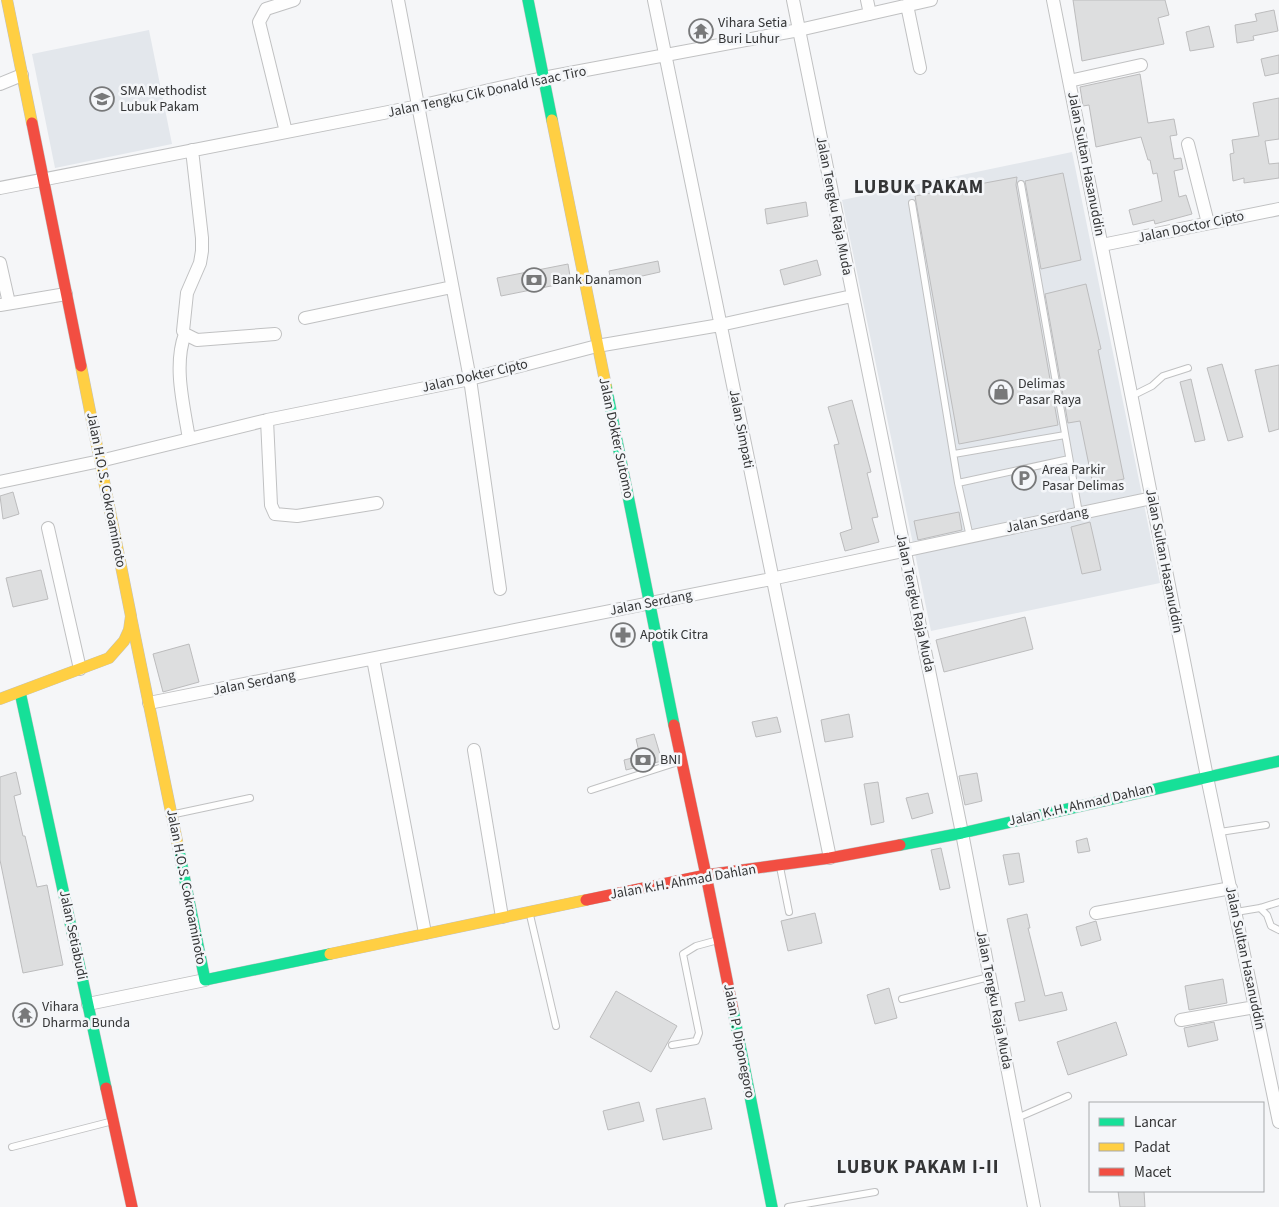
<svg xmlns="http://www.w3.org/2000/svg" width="1279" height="1207" viewBox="0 0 1279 1207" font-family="'Source Sans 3',sans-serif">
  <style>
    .built { fill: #e3e7ec }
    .building { fill: #dddedf; stroke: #bcbcbd }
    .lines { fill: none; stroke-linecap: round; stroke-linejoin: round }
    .lane-casing { stroke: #c0c1c2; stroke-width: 8 }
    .street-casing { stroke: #c0c1c2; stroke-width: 14 }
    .fast-casing { stroke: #c0c1c2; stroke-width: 12 }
    .slow-casing { stroke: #c0c1c2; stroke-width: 12 }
    .jam-casing { stroke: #c0c1c2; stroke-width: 12 }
    .lane { stroke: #fefefe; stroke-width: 6 }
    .street { stroke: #fefefe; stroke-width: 12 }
    .fast { stroke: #16e098; stroke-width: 11 }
    .slow { stroke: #ffcf43; stroke-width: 11 }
    .jam { stroke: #f24e42; stroke-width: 11 }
    .labels { text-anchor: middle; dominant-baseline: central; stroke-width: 5; stroke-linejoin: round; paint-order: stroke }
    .poi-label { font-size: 14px; fill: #343536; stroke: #f4f6f9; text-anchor: start }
    .street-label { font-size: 14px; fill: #343536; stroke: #f4f6f9 }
    .district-label { font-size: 19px; font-weight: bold; letter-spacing: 1px; fill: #343536; stroke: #f4f6f9 }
  </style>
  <rect width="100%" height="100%" fill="#f5f6f8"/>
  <path class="built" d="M 149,30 L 172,144 L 55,168 L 32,54 Z
    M 1072,152 L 1160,583 L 931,631 L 842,200 Z"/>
  <path class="building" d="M 1073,0 L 1165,0 L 1169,15 L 1158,18 L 1164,44 L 1082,61 Z
    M 1274,10 L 1278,31 L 1253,36 L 1254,40 L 1237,43 L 1235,25 L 1257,21 L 1255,14 Z
    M 1209,26 L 1214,47 L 1190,51 L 1186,32 Z
    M 1279,55 L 1279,73 L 1265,76 L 1261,59 Z
    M 1140,74 L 1148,123 L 1174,119 L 1177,135 L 1170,136 L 1174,159 L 1181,158 L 1183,169 L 1174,171 L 1179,197 L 1186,195 L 1192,214 L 1155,224 L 1154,220 L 1133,225 L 1129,210 L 1162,201 L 1157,173 L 1153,174 L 1150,160 L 1148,160 L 1141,137 L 1096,147 L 1089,105 L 1083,106 L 1080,87 Z
    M 1279,98 L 1279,139 L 1265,141 L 1269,164 L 1279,163 L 1279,178 L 1244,183 L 1244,178 L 1233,181 L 1230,154 L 1234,153 L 1232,140 L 1259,136 L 1253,103 Z
    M 1063,173 L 1081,260 L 1041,269 L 1025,181 Z
    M 1017,177 L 1016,185 L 1058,425 L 959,444 L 915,196 Z
    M 806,202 L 808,216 L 767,224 L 765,209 Z
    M 817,260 L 821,275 L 784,285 L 780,270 Z
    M 658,261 L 660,272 L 611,283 L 609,271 Z
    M 568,264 L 571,282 L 501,296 L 497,278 Z
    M 1086,284 L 1101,349 L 1098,350 L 1124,479 L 1093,485 L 1080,421 L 1068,423 L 1045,294 Z
    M 1222,364 L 1243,437 L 1228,441 L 1207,368 Z
    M 1279,365 L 1279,429 L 1269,432 L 1255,370 Z
    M 1191,379 L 1205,440 L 1195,442 L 1180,382 Z
    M 852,400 L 871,472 L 867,473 L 878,517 L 872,518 L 879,542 L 845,551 L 840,533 L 852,529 L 834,445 L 839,444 L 828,407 Z
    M 13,492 L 19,514 L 3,519 L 0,496 Z
    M 959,512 L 962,530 L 918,540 L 914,521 Z
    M 1090,522 L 1101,570 L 1082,574 L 1071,527 Z
    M 41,570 L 48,599 L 13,607 L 6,578 Z
    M 1025,617 L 1033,649 L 944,672 L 936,640 Z
    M 189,644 L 199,682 L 163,692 L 153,654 Z
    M 849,714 L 853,737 L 825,742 L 821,720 Z
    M 777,717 L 781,732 L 756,737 L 752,722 Z
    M 654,734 L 662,761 L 626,770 L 624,760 L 640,756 L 636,739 Z
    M 16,772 L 21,794 L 14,796 L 23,836 L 25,836 L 37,887 L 47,885 L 63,965 L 23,973 L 0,860 L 0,777 Z
    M 977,773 L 982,801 L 965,805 L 959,776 Z
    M 878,782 L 884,822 L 871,825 L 864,784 Z
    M 928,793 L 933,813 L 912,819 L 906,798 Z
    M 1087,838 L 1090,851 L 1078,853 L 1076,841 Z
    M 941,848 L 950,888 L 940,890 L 931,850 Z
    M 1019,853 L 1024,882 L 1009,885 L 1003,855 Z
    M 815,913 L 822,943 L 788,951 L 781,921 Z
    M 1027,914 L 1030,928 L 1028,928 L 1045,996 L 1062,992 L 1067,1010 L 1019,1021 L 1015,1003 L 1025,1001 L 1007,919 Z
    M 1096,921 L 1101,940 L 1081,946 L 1076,927 Z
    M 1223,979 L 1227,1003 L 1189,1010 L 1185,986 Z
    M 889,988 L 897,1018 L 875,1024 L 867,995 Z
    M 616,991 L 677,1026 L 651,1072 L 590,1037 Z
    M 1116,1022 L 1127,1055 L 1068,1075 L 1057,1042 Z
    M 1214,1022 L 1218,1040 L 1188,1047 L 1184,1028 Z
    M 705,1098 L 712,1129 L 663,1140 L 656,1109 Z
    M 639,1102 L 644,1121 L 608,1130 L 603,1111 Z
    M 1118,1191 L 1144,1191 L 1145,1207 L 1120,1207 Z"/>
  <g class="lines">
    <g class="lane-casing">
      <path id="lane" d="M 1021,184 L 1079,513
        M 912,203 L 958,483 L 970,537
        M 1132,396 L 1152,386 L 1163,376 L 1188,368
        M 954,454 L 1065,435
        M 958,483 L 1069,459
        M 591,790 L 678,762
        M 175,814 L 250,798
        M 1220,832 L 1266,825
        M 780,867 L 789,912
        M 1260,908 L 1267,915 L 1271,926 L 1279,930
        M 1236,912 L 1260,908 L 1279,902
        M 530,915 L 556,1026
        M 902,999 L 989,977
        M 672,1045 L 696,1041 L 699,1033 L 683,954 L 696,946 L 718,940
        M 1017,1118 L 1068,1096
        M 12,1147 L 113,1121
        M 788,1207 L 875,1192"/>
    </g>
    <g class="street-casing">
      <path id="street" d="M 398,0 L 470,379 L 500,589
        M 654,0 L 830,858
        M 793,0 L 962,833 L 1034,1207
        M 867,0 L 870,14
        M 1053,0 L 1207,777 L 1279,1122
        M 907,5 L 920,68
        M 1069,81 L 1141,65
        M 0,84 L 22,75
        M 286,132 L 259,22 L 266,9 L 294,0
        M 1188,144 L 1208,223
        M 0,188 L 419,106 L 543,78 L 799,30 L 931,0
        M 1102,245 L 1279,209
        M 0,263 L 9,303
        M 0,305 L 66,294
        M 305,318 L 452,287
        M 185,334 L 197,340 L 275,334
        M 267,420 L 271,505 L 275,514 L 297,516 L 377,503
        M 189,439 C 184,407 173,366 185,334 L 183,331 L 187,293 L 200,263 L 202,251 L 202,238 L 192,150
        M 0,482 L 100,461 L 267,420 L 470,379 L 597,346 L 720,325 L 852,296
        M 48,528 L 80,669
        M 373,659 L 425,933
        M 149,703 L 771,579 L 1152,498
        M 474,750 L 502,917
        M 1096,913 L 1231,888
        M 88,1004 L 205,980
        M 1181,1020 L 1255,1007"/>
    </g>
    <g class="fast-casing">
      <path id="fast" d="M 528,0 L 552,120
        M 606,386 L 674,725
        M 20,692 L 106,1088
        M 900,845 L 962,833 L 1279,761
        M 178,846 L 205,980 L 330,954
        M 733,1010 L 772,1207"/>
    </g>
    <g class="slow-casing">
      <path id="slow" d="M 7,0 L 32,123
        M 552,120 L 606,386
        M 131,617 L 178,846
        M 0,699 L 109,658 L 124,641 L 129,630 L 131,616 L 81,366
        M 330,954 L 586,900"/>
    </g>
    <g class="jam-casing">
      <path id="jam" d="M 32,123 L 81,366
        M 586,900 L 706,875 L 674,725
        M 733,1010 L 706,875 L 830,858 L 900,845
        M 106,1088 L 132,1207"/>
    </g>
    <use href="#lane" class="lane"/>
    <use href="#street" class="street"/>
    <use href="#fast" class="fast"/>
    <use href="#slow" class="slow"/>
    <use href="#jam" class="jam"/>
  </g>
  <defs>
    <g id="temple-ring" transform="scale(1.25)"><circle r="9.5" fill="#f4f6f9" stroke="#78797a" stroke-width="1.5"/><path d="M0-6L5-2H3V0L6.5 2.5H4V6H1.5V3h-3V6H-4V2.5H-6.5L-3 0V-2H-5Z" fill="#78797a"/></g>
    <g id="school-ring" transform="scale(1.25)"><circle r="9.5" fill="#f4f6f9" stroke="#78797a" stroke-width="1.5"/><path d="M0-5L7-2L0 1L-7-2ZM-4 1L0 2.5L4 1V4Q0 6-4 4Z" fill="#78797a"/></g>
    <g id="bank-ring" transform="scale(1.25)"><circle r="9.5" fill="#f4f6f9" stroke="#78797a" stroke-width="1.5"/><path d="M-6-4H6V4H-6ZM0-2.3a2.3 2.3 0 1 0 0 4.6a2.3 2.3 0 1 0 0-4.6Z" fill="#78797a"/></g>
    <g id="shop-ring" transform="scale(1.25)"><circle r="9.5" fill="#f4f6f9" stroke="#78797a" stroke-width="1.5"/><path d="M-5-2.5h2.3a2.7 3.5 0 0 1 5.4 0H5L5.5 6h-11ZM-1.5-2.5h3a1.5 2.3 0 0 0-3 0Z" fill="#78797a"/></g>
    <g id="parking-ring" transform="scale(1.25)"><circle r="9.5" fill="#f4f6f9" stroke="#78797a" stroke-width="1.5"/><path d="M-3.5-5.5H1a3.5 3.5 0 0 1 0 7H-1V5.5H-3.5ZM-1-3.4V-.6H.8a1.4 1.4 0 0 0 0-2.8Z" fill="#78797a"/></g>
    <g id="pharmacy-ring" transform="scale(1.25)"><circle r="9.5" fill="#f4f6f9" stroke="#78797a" stroke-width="1.5"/><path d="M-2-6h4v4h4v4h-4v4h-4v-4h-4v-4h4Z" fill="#78797a"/></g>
  </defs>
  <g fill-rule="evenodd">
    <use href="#temple-ring" x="701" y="31"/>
    <use href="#school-ring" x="102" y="99"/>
    <use href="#bank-ring" x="534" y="280"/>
    <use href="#shop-ring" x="1001" y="392"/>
    <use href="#parking-ring" x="1024" y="478"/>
    <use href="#pharmacy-ring" x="623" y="635"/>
    <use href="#bank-ring" x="643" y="760"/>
    <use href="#temple-ring" x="25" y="1015"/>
  </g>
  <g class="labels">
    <g class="poi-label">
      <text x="718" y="23">Vihara Setia<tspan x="718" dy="16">Buri Luhur</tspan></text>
      <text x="120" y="91">SMA Methodist<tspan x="120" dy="16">Lubuk Pakam</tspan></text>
      <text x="552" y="280">Bank Danamon</text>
      <text x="1018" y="384">Delimas<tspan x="1018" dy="16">Pasar Raya</tspan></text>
      <text x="1042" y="470">Area Parkir<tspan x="1042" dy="16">Pasar Delimas</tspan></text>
      <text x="640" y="635">Apotik Citra</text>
      <text x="660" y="760">BNI</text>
      <text x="42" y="1007">Vihara<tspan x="42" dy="16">Dharma Bunda</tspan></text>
    </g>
    <g class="street-label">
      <text transform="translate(487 92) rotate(-12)">Jalan Tengku Cik Donald Isaac Tiro</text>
      <text transform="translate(1086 164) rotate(79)">Jalan Sultan Hasanuddin</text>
      <text transform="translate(834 206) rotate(79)">Jalan Tengku Raja Muda</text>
      <text transform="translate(1191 227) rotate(-12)">Jalan Doctor Cipto</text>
      <text transform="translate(475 376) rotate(-13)">Jalan Dokter Cipto</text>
      <text transform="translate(741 429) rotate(79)">Jalan Simpati</text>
      <text transform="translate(616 438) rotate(78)">Jalan Dokter Sutomo</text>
      <text transform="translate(106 490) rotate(79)">Jalan H.O.S. Cokroaminoto</text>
      <text transform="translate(1047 520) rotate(-12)">Jalan Serdang</text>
      <text transform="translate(1164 561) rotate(79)">Jalan Sultan Hasanuddin</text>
      <text transform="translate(651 603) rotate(-11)">Jalan Serdang</text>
      <text transform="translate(915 603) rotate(78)">Jalan Tengku Raja Muda</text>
      <text transform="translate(254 683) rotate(-11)">Jalan Serdang</text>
      <text transform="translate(1081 805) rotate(-13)">Jalan K.H. Ahmad Dahlan</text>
      <text transform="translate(683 882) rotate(-10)">Jalan K.H. Ahmad Dahlan</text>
      <text transform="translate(186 887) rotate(79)">Jalan H.O.S. Cokroaminoto</text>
      <text transform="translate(73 935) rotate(78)">Jalan Setiabudi</text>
      <text transform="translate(1245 958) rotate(78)">Jalan Sultan Hasanuddin</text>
      <text transform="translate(994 1000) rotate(79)">Jalan Tengku Raja Muda</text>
      <text transform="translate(739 1041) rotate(79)">Jalan P. Diponegoro</text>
    </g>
    <g class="district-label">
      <text x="919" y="187">LUBUK PAKAM</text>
      <text x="918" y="1167">LUBUK PAKAM I-II</text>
    </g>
  </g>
  <rect x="1089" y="1102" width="175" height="90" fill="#f4f6f9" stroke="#a7a9ab"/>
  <rect x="1099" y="1118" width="25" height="8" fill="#16e098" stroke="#a7a9ab"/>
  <text x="1134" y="1127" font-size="15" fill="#343536">Lancar</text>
  <rect x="1099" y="1143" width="25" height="8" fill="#ffcf43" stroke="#a7a9ab"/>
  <text x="1134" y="1152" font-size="15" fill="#343536">Padat</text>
  <rect x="1099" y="1168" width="25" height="8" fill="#f24e42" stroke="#a7a9ab"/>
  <text x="1134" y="1177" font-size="15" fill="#343536">Macet</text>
</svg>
